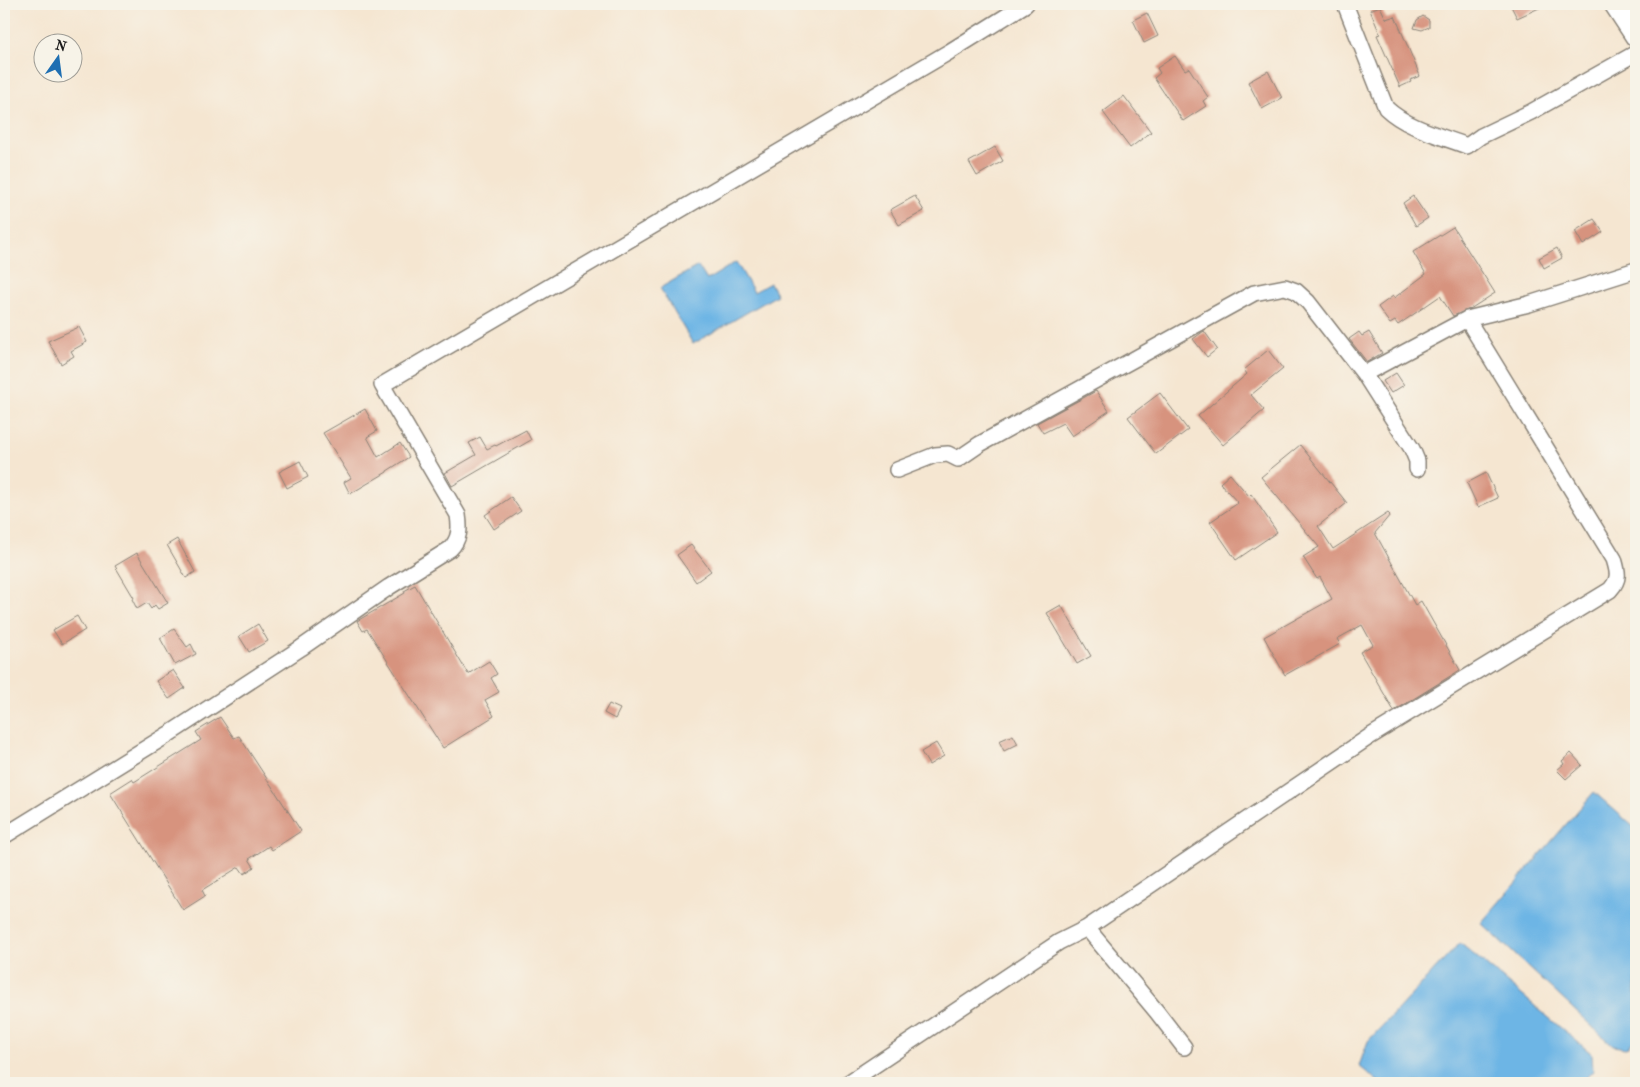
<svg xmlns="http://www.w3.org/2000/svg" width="1640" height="1087" viewBox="0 0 1640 1087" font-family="'IM FELL French Canon',serif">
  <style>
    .water { fill: #6db5e5; stroke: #446880 }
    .building { fill: #d7937e }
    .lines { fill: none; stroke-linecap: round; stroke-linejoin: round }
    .minor-casing { stroke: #888176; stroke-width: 18 }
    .secondary-casing { stroke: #888176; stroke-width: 24 }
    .minor { stroke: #fff; stroke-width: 15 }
    .secondary { stroke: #fff; stroke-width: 21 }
  </style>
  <rect width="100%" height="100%" fill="#f7f3e8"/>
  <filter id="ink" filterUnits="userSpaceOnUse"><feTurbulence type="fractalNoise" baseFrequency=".02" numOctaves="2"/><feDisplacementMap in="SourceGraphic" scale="10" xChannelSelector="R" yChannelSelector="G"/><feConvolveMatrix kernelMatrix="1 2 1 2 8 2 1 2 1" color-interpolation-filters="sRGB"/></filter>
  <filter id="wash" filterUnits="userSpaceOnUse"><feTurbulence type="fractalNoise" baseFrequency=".0096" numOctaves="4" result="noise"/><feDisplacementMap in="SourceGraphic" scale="20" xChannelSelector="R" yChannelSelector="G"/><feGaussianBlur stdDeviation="1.12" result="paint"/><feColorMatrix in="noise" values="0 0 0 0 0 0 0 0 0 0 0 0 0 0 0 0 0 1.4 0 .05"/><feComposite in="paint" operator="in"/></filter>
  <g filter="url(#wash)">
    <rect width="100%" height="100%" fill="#f5e6d1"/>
    <path class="water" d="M 736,262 L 754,292 L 770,283 L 777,295 L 693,344 L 660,288 L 698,266 L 707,280 Z
      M 1594,792 L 1636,829 L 1636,1038 L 1627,1048 L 1613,1046 L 1481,923 Z
      M 1460,943 L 1592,1054 L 1593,1071 L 1581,1083 L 1380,1083 L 1359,1066 L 1368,1041 Z"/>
    <g id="blocks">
      <path class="building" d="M 1510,4 L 1548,4 L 1517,18 Z
        M 1380,6 L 1386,19 L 1395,16 L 1420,76 L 1410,80 L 1411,82 L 1400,87 L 1377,35 L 1380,34 L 1370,10 Z
        M 1147,13 L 1158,36 L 1144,43 L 1133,20 Z
        M 1423,16 L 1429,20 L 1429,27 L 1422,30 L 1414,28 L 1417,20 Z
        M 1175,56 L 1185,70 L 1189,68 L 1208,97 L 1203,101 L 1206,106 L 1183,121 L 1154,78 L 1160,73 L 1157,68 Z
        M 1268,71 L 1282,98 L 1262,109 L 1248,82 Z
        M 1124,96 L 1151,132 L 1130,148 L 1103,112 Z
        M 995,147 L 1003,161 L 977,176 L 969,162 Z
        M 915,196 L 924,211 L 899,225 L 890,210 Z
        M 1413,196 L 1428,218 L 1416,226 L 1403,203 Z
        M 1594,219 L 1603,232 L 1583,245 L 1575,231 Z
        M 1453,227 L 1495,293 L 1470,309 L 1453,316 L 1440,296 L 1398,325 L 1395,321 L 1390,324 L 1378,307 L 1393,296 L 1394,298 L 1426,274 L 1413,252 Z
        M 1557,248 L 1562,258 L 1544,268 L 1539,258 Z
        M 79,327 L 87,342 L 71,351 L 74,356 L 61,364 L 48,341 Z
        M 1204,331 L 1217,349 L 1207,357 L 1193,339 Z
        M 1359,332 L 1362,336 L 1369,332 L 1382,353 L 1367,362 L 1349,339 Z
        M 1268,350 L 1283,369 L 1251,395 L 1264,410 L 1223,445 L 1198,416 L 1247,374 L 1244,370 Z
        M 1396,373 L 1404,385 L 1391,393 L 1383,381 Z
        M 1096,391 L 1109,411 L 1072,436 L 1063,423 L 1043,433 L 1037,423 Z
        M 1160,393 L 1188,430 L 1156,454 L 1128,417 Z
        M 365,409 L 377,431 L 367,437 L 378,457 L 400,443 L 409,457 L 387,471 L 387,472 L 350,494 L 344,482 L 351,478 L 323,433 Z
        M 526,430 L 531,440 L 452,486 L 445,473 L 476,455 L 469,443 L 480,437 L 487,449 L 495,445 L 496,446 Z
        M 1300,445 L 1347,503 L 1318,526 L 1333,549 L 1388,513 L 1390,515 L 1375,533 L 1415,605 L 1421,601 L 1460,670 L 1394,711 L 1360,652 L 1373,645 L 1362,625 L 1337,639 L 1340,644 L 1285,675 L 1264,637 L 1332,599 L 1320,577 L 1317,579 L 1303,557 L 1319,547 L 1261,477 Z
        M 300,461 L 308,477 L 287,488 L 279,472 Z
        M 1486,473 L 1498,498 L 1478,507 L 1467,483 Z
        M 1230,474 L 1249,496 L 1251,494 L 1277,532 L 1236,560 L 1210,522 L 1238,503 L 1220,483 Z
        M 511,497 L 521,511 L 494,529 L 485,515 Z
        M 177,539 L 195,572 L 186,578 L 167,545 Z
        M 691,545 L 711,571 L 696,582 L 677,555 Z
        M 137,553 L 168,603 L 158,609 L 155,605 L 151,609 L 147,603 L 137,609 L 132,599 L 134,598 L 115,566 Z
        M 415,585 L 468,674 L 489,661 L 497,674 L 491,678 L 499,692 L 485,700 L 494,716 L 443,748 L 367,629 L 363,631 L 357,621 L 405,593 L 404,591 Z
        M 1061,605 L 1091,656 L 1077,664 L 1047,613 Z
        M 77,616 L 85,630 L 62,644 L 53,630 Z
        M 258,624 L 268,641 L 249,652 L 239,636 Z
        M 174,629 L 187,647 L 191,644 L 196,654 L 175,665 L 160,638 Z
        M 173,670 L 185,688 L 169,699 L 156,681 Z
        M 609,704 L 620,709 L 615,719 L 604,713 Z
        M 220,717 L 234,738 L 239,736 L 301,831 L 272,850 L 269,846 L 249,859 L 254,867 L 244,874 L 239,867 L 202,890 L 205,896 L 183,910 L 110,793 L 132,779 L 134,782 L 201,740 L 196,732 Z
        M 1013,735 L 1018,744 L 1004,751 L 999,741 Z
        M 936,743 L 944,756 L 929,765 L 921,752 Z
        M 1571,753 L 1582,765 L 1566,779 L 1557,770 L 1564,764 L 1562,761 Z"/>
    </g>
  </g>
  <g filter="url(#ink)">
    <use href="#blocks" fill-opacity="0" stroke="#888176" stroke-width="1"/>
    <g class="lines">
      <g class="minor-casing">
        <path id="minor" d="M 1345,4 L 1386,108 C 1407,128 1441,136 1467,146 L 1481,136 L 1531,112 L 1636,53
          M 1364,374 L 1467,319 L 1529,304 L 1636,270
          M 897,470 L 935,455 L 948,454 L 958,459 L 980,444 L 1254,293 L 1285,287 L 1296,291 L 1308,302 L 1364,374 L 1412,449 L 1417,461 L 1417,469
          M 4,836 L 169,734 L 301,648 L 389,587 L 450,549 C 460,539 460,528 458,515 L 382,385 L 949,52 L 1026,4
          M 1087,928 L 1157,1012 L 1184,1047
          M 848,1083 L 1059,942 L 1087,928 L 1369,737 L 1610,590 C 1620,579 1618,572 1614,559 L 1467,319"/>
      </g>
      <g class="secondary-casing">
        <path id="secondary" d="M 1615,4 L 1636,36"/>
      </g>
      <use href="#minor" class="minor"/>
      <use href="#secondary" class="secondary"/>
    </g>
  </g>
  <rect width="1640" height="1087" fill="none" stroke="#f7f3e8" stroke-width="20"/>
  <g transform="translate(58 58) rotate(14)"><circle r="24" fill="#f7f3e8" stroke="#9f9d96"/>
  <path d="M0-4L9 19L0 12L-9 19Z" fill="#1f6fb2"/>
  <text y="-8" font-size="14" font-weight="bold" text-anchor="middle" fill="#1c1c1c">N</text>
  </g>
</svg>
